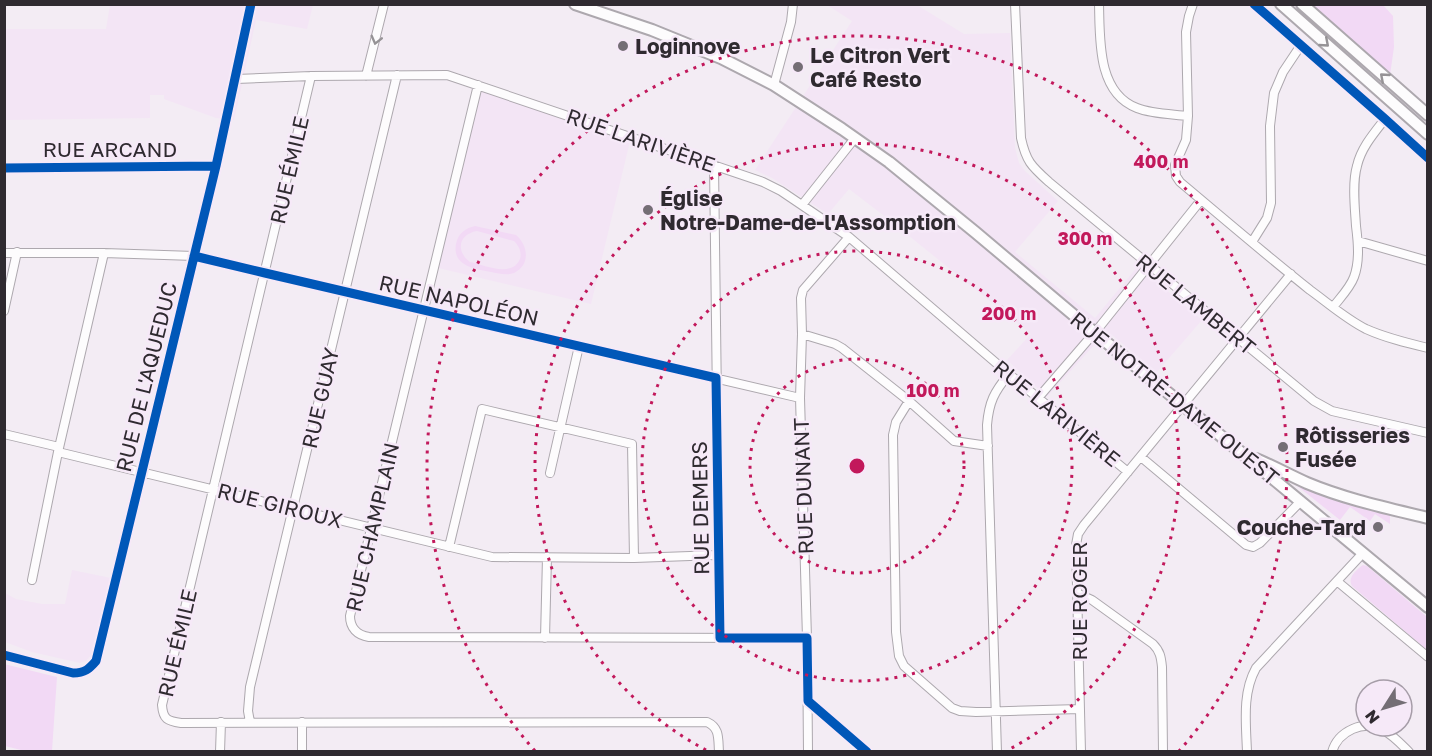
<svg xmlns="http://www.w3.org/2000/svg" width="1432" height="756" viewBox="0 0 1432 756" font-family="'Golos Text',sans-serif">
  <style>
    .built { fill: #f3e5f5 }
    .green { fill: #f2d9f5; fill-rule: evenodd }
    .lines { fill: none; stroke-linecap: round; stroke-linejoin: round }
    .street-casing { stroke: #ada8ae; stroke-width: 10 }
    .secondary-casing { stroke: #ada8ae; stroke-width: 14 }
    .street { stroke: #fdfcfd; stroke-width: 8 }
    .secondary { stroke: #fdfcfd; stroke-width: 10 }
    .cycleway-casing { stroke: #f6e9f8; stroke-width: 13 }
    .cycleway { stroke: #0057b8; stroke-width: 9 }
    .oneway { stroke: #969396 }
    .ring { fill: none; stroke: #c2185b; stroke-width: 3; stroke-dasharray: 3 6 }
    .poi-dot { fill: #746e75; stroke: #f6e9f8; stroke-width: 2 }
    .labels { text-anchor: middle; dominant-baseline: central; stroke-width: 5; stroke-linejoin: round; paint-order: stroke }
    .poi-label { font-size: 21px; font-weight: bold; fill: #2f2a30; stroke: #f6e9f8; text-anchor: start }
    .street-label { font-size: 21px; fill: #2f2a30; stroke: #f6e9f8 }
    .centre { fill: #c2185b; stroke: #f6e9f8; stroke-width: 3 }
    .ring-label { font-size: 18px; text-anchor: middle; font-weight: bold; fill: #c2185b; stroke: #f6e9f8; stroke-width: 5; stroke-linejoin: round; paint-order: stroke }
  </style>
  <rect width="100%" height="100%" fill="#f3ecf4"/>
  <path class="built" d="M 110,5 L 313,5 L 307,29 L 256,20 L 234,120 L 216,118 L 164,99 L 164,95 L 150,95 L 150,118 L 5,120 L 5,29 L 106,29 Z
    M 827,5 L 917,5 L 964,34 L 1010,33 L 1015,148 L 1019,163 L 1025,171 L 1058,201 L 1015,252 L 1095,318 L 1138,266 L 1202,320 L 1157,372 L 1107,331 L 1047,397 L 1007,360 L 1031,334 L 883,215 L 849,189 L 828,214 L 772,178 L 755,170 L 852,21 Z
    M 478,85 L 631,137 L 591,304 L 434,267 Z
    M 72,570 L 111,578 L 91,655 L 86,661 L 80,663 L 32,652 L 5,642 L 5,593 L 16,599 L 42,604 L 65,604 Z"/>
  <path class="green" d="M 1310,5 L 1383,5 L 1393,16 L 1394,47 L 1390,75 Z
    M 475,226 L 516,235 C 528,245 531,265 514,273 C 506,276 498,273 491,272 C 475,269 452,266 456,244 C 458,233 466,228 475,226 ZM 477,231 L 514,241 C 519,246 522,252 520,259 C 512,278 484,265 470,262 C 455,251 459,234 477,231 Z
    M 1297,484 L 1390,515 L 1390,524 L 1375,514 L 1370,521 L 1350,507 L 1340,520 L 1296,485 Z
    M 1363,565 L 1367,566 L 1427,617 L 1427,650 L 1352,586 C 1347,578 1356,570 1363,565 Z
    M 4,664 L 57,677 L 52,751 L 25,751 L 5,746 Z"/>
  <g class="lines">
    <g class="street-casing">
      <path id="street" d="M 1015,4 L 1021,138 C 1026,161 1031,166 1049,182 L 1314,401 L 1332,411 L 1428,433
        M 1099,4 C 1100,39 1097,93 1137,108 C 1152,114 1172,114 1188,116
        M 1193,4 L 1189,16 L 1186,32 L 1188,116 L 1186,140 L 1175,165 L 1176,176 L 1180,182 C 1223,218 1266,255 1310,290 C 1328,303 1346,319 1366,329 C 1386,338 1407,343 1428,348
        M 1254,4 L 1385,119 L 1428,158
        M 311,76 L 162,705 C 163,719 167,721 181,723 L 707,722 C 720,728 718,738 719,752
        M 366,76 L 384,4
        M 236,79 L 311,76 L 447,75 L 763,182 L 781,191 L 849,237 L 1009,374 L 1128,472
        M 478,85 L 350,616 C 350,628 357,635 369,637 L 807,638
        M 774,85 L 791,22 L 793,4
        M 714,165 L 720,638
        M 4,168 L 216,166
        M 802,205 L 855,138
        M 1358,241 L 1428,261
        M 1252,242 L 1267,218 L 1271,203 L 1270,126 L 1274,93 L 1283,72 L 1301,45
        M 4,253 L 104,253 L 194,256 L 265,273 L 800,398
        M 1333,307 C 1340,298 1350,288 1354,277 C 1360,261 1358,242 1356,226 C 1355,209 1352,183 1357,166 C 1361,148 1374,133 1385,119
        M 4,311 L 17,252
        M 802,334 L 835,344 L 842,348 L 909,401 L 954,441 L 988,446
        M 1038,398 L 1101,325 L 1201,200
        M 909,401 L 896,422 L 893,435 L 896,632 L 899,656 L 904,666 L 952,708 L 960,711 L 976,712 L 1080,709
        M 4,434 L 59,447
        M 58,452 L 492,557 L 634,558 L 718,555
        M 1141,457 L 1246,545 L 1253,547 L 1260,543 L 1301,501
        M 550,473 L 579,346
        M 449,547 L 482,409 L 632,444 L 634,558
        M 32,580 L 58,452 L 104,253
        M 1338,582 L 1428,657
        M 1077,593 L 1092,600 L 1153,644 C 1160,651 1161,657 1162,667 L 1163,752
        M 545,638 L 547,557
        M 4,655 L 73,673 C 85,673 89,669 96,661 L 216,166 L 251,4
        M 808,701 L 867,752
        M 250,722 L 248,711 L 250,687 L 397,75
        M 220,752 L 221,722
        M 302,752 L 302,722
        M 808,752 L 807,638 L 800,398 L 802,334 L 801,298 L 803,290 L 849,237
        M 997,752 L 987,425 C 989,402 994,392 1009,374
        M 1081,752 L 1076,545 L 1078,534 L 1084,525 L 1291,274
        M 1247,752 C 1246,723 1242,693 1256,668 L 1363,553
        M 1332,752 C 1338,731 1364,719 1383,730 C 1393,735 1401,744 1409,752"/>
    </g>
    <g class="secondary-casing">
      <path id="secondary" d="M 575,4 L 652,30 L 721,58 L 774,85 L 842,129 L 889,162 L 975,232 L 1095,333 L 1271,477 L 1428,607
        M 1281,4 L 1428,134
        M 1302,4 L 1428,115
        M 1256,459 C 1273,466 1289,475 1307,483 C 1345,499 1387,508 1428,518"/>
    </g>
    <use href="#street" class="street"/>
    <use href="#secondary" class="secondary"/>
    <g class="cycleway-casing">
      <path id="cycleway" d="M 1254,4 L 1385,119 L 1428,158
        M 4,168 L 216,166
        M 194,256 L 265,273 L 716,378 L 720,638 L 807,638 L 808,701 L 867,752
        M 4,655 L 73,673 C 85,673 89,669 96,661 L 216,166 L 251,4"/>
    </g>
    <use href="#cycleway" class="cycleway"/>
  </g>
  <defs><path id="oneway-chevron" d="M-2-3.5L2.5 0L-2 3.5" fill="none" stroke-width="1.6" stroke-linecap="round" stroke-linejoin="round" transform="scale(1.5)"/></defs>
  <g class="oneway">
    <use href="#oneway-chevron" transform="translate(376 40) rotate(104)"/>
    <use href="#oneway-chevron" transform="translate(1325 43) rotate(41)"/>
    <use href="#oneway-chevron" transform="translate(1384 77) rotate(-139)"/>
  </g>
  <g class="ring">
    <circle cx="857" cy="466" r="107"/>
    <circle cx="857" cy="466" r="215"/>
    <path d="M706 750A322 322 0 1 1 1008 750"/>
    <path d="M535 751A430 430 0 1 1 1179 751"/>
  </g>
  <g class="poi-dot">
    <circle cx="623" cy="46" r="6"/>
    <circle cx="798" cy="67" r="6"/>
    <circle cx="648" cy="210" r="6"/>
    <circle cx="1283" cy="447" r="6"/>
    <circle cx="1378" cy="527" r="6"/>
  </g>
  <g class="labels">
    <g class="poi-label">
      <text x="635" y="46">Loginnove</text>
      <text x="810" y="55">Le Citron Vert<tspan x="810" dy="24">Café Resto</tspan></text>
      <text x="660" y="198">Église<tspan x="660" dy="24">Notre-Dame-de-l'Assomption</tspan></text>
      <text x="1295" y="435">Rôtisseries<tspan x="1295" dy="24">Fusée</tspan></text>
      <text x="1366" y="527" text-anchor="end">Couche-Tard</text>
    </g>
    <g class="street-label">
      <text transform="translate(641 140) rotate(19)">RUE LARIVIÈRE</text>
      <text x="110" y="149">RUE ARCAND</text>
      <text transform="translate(289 170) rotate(-77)">RUE ÉMILE</text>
      <text transform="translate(459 300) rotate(13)">RUE NAPOLÉON</text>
      <text transform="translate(1196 304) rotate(39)">RUE LAMBERT</text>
      <text transform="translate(146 377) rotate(-76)">RUE DE L'AQUEDUC</text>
      <text transform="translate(320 398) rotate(-77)">RUE GUAY</text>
      <text transform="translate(1175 398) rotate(39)">RUE NOTRE-DAME OUEST</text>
      <text transform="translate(1057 413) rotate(39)">RUE LARIVIÈRE</text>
      <text transform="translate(803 486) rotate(-92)">RUE DUNANT</text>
      <text transform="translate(280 505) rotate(14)">RUE GIROUX</text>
      <text transform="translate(700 508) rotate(-91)">RUE DEMERS</text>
      <text transform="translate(372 527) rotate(-77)">RUE CHAMPLAIN</text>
      <text transform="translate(1079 601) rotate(-90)">RUE ROGER</text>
      <text transform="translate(177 643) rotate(-77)">RUE ÉMILE</text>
    </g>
  </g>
  <circle cx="857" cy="466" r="9" class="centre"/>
  <g class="ring-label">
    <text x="1161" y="168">400 m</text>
    <text x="1085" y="245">300 m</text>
    <text x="1009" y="320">200 m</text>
    <text x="933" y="397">100 m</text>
  </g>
  <rect width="1432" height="756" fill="none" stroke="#2f2a30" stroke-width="12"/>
  <g transform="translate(1384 708) rotate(233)"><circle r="28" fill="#f6e9f8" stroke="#a69da8" stroke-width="1.5"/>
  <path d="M0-4.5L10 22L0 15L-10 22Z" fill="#746e75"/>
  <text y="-9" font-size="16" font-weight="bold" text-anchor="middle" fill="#2f2a30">N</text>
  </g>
</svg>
